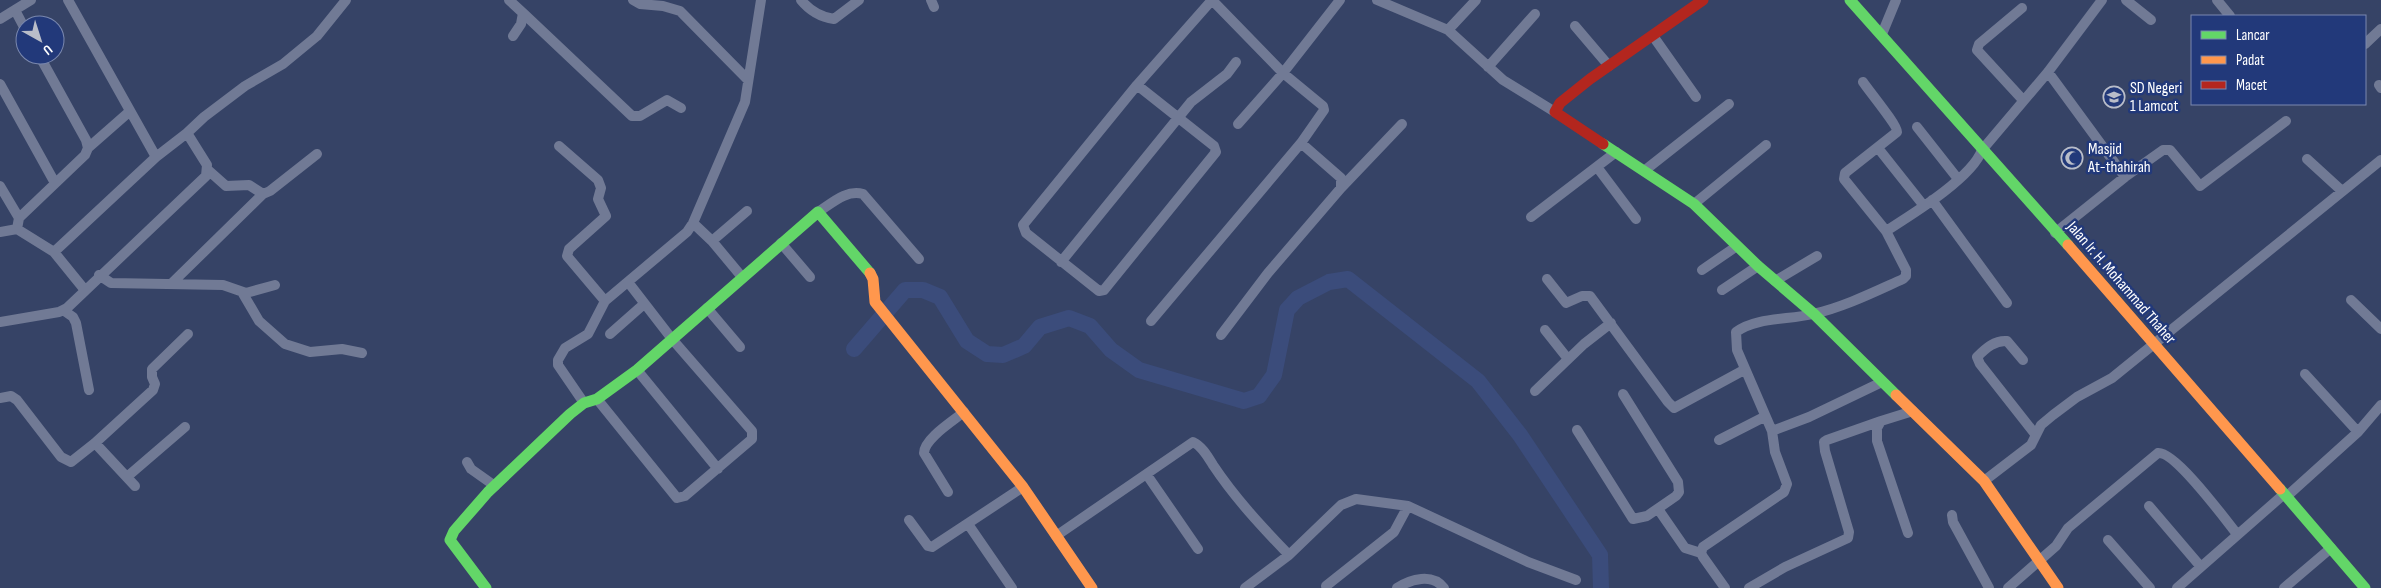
<svg xmlns="http://www.w3.org/2000/svg" width="2381" height="588" viewBox="0 0 2381 588" font-family="'Sofia Sans Condensed',sans-serif">
  <style>
    .lines { fill: none; stroke-linecap: round; stroke-linejoin: round }
    .river { stroke: #3b4c7b; stroke-width: 16 }
    .street { stroke: #717a95; stroke-width: 10 }
    .fast { stroke: #63d668; stroke-width: 11 }
    .slow { stroke: #ff974d; stroke-width: 11 }
    .jam { stroke: #b3261e; stroke-width: 11 }
    .labels { text-anchor: middle; dominant-baseline: central; stroke-width: 5; stroke-linejoin: round; paint-order: stroke }
    .poi-label { font-size: 16px; fill: #fff; stroke: #22397a; text-anchor: start }
    .street-label { font-size: 16px; fill: #fff; stroke: #22397a }
  </style>
  <rect width="100%" height="100%" fill="#364366"/>
  <g class="lines">
    <path class="river" d="M 854,349 L 905,290 L 923,290 L 940,297 L 967,341 L 987,354 L 1003,355 L 1024,346 L 1040,327 L 1069,318 L 1090,326 L 1111,350 L 1139,370 L 1244,401 L 1259,396 L 1274,375 L 1287,310 L 1298,298 L 1329,282 L 1348,279 L 1478,381 L 1520,435 L 1600,555 L 1601,588"/>
    <path class="street" d="M 68,0 L 156,157
      M 509,0 L 523,13 L 521,24 L 513,36
      M 633,0 L 640,4 L 663,6 L 680,11 L 748,80
      M 801,0 C 810,11 820,17 834,19 L 859,0
      M 931,0 L 934,7
      M 1377,0 L 1448,30 L 1503,80 L 1555,112
      M 2126,0 L 2151,20
      M 2217,0 L 2230,16
      M 2022,8 L 1979,44 L 1977,50 L 2023,100
      M 15,10 L 25,29
      M 523,13 L 632,116 L 640,116 L 667,100 L 681,108
      M 0,19 L 31,0
      M 1575,26 L 1609,66
      M 1448,30 L 1476,0
      M 1882,34 L 1896,0
      M 1653,36 L 1696,97
      M 2365,44 L 2381,29
      M 1488,67 L 1535,14
      M 2048,72 L 2125,177
      M 1863,82 C 1869,91 1898,126 1897,132 L 1845,173 L 1844,179 L 1886,231
      M 0,84 L 55,183
      M 1137,85 L 1214,146 L 1216,152 L 1104,290 L 1099,291 L 1026,233 L 1023,225 L 1137,85 L 1212,0
      M 2379,85 L 2381,88
      M 1238,124 L 1283,73 L 1340,0
      M 1917,127 L 1958,179
      M 559,146 L 598,180 L 601,188 L 598,199 L 606,216 L 569,249 L 567,256 L 605,301
      M 88,148 L 129,112
      M 1878,148 L 1924,206
      M 2307,159 L 2342,191
      M 1597,167 L 1636,219
      M 208,170 L 226,186 L 249,185 L 263,194 L 270,191 L 317,154
      M 1644,171 L 1729,104
      M 0,186 L 19,218
      M 1341,188 L 1402,124
      M 1932,200 L 2007,303
      M 1694,204 L 1766,145
      M 818,212 C 832,203 847,189 863,194 L 919,259
      M 1531,217 L 1616,152
      M 693,223 L 712,241 L 742,277
      M 17,229 L 19,218 L 85,155 L 88,148 L 86,140 L 39,55
      M 0,232 L 17,229 L 54,252 L 84,289
      M 2055,233 L 2125,177 L 2163,150 L 2170,150 L 2200,186 L 2286,121
      M 712,241 L 747,211
      M 781,243 L 810,277
      M 54,252 L 156,157 L 187,133
      M 1061,262 L 1191,102 L 1227,74 L 1236,62
      M 1702,270 L 1737,246
      M 99,275 L 111,283 L 223,285 L 246,293 L 275,285
      M 1547,279 L 1566,303 L 1582,296 L 1590,296 L 1668,402 L 1674,408 L 1744,370
      M 1775,281 L 1817,256
      M 171,284 L 263,194
      M 1722,290 L 1758,266
      M 242,292 L 259,321 L 285,344 L 310,352 L 342,349 L 362,353
      M 2351,300 L 2381,329
      M 707,308 L 740,347
      M 63,310 L 73,317 L 76,323 L 89,390
      M 1151,321 L 1301,143 L 1324,110 L 1323,106 L 1283,73 L 1212,0
      M 0,322 L 59,312 L 67,308 L 206,176 L 207,165 L 187,133 L 204,117 L 245,86 L 283,64 L 317,36 L 346,0
      M 1545,330 L 1568,359
      M 610,334 L 644,304
      M 1221,335 L 1268,273 L 1341,188 L 1341,178 L 1301,143
      M 2023,360 L 2007,341 C 1995,340 1986,348 1977,357 L 1980,364 L 2035,434
      M 637,370 L 718,469
      M 2305,374 L 2358,432
      M 1535,391 L 1584,344 L 1611,323
      M 0,398 L 11,396 L 17,400 L 61,457 L 71,462 L 95,443 L 153,390 L 155,384 L 152,377 L 152,369 L 188,334
      M 597,399 L 677,498 L 685,496 L 752,439 L 752,431 L 672,339 L 628,282
      M 584,403 L 558,365 L 558,360 L 565,348 L 588,334 L 605,301 L 687,232 L 693,223 L 745,102 L 761,0
      M 1577,430 L 1633,519 L 1647,516 L 1676,496 L 1679,492 L 1678,482 L 1623,394
      M 1772,431 L 1809,417 L 1882,382
      M 1719,440 L 1764,417
      M 95,443 L 135,486
      M 467,462 L 471,469 L 495,486
      M 1147,475 L 1198,549
      M 128,476 L 185,427
      M 1984,481 L 2031,445 L 2041,425 L 2053,415 L 2077,397 L 2112,378 L 2381,160
      M 948,492 L 924,453 C 924,439 953,421 964,412
      M 2286,497 L 2358,432 L 2381,405
      M 2149,506 L 2201,567
      M 1658,509 L 1685,548 L 1701,553
      M 1952,515 L 1953,522 L 1989,588
      M 909,520 L 928,546 L 932,547 L 1023,487
      M 968,524 L 1012,588
      M 1908,533 L 1877,441 L 1877,428 L 1881,421 L 1913,411
      M 1056,536 L 1193,442 C 1202,446 1208,457 1213,465 C 1235,498 1261,526 1289,555
      M 2108,540 L 2150,588
      M 1326,586 L 1394,532 L 1408,506
      M 1245,588 L 1289,555 L 1341,505 L 1356,499 L 1408,506 L 1528,562 L 1576,580
      M 1397,588 C 1411,579 1432,573 1444,588
      M 1725,588 L 1703,557 L 1701,553 L 1703,547 L 1784,492 L 1787,484 L 1775,452 L 1772,431 L 1737,350 L 1736,332 C 1756,317 1789,320 1813,314 C 1844,307 1874,292 1903,279 L 1906,276 L 1906,270 L 1886,231 C 1911,215 1972,178 1982,150 L 2048,72 L 2102,0
      M 1749,588 L 1785,567 L 1848,538 L 1849,532 L 1825,451 L 1824,442 L 1827,440 L 1881,421
      M 2008,588 L 2056,546 L 2068,528 L 2158,453 C 2175,451 2225,519 2237,534
      M 2177,588 L 2283,495
      M 2284,588 L 2331,548"/>
    <path class="fast" d="M 1850,0 L 2068,245
      M 1603,144 L 1694,204 L 1758,266 L 1814,314 L 1896,395
      M 2280,489 L 2365,588
      M 486,588 L 450,540 L 454,531 L 488,492 L 570,414 L 584,403 L 597,399 L 637,370 L 818,212 L 870,273"/>
    <path class="slow" d="M 2068,245 L 2280,489
      M 870,273 L 873,279 L 875,302 L 1023,487 L 1092,588
      M 1896,395 L 1984,481 L 2058,588"/>
    <path class="jam" d="M 1603,144 L 1555,112 L 1560,103 L 1590,79 L 1703,0"/>
  </g>
  <defs>
    <g id="school-ring" transform="scale(1.125)"><circle r="9.5" fill="#22397a" stroke="#b9bdc9" stroke-width="1.5"/><path d="M0-5L7-2L0 1L-7-2ZM-4 1L0 2.5L4 1V4Q0 6-4 4Z" fill="#b9bdc9"/></g>
    <g id="mosque-ring" transform="scale(1.125)"><circle r="9.5" fill="#22397a" stroke="#b9bdc9" stroke-width="1.5"/><path d="M3.5-4.9A6 6 0 1 0 3.5 4.9A5 5 0 1 1 3.5-4.9Z" fill="#b9bdc9"/></g>
  </defs>
  <g fill-rule="evenodd">
    <use href="#school-ring" x="2114" y="97"/>
    <use href="#mosque-ring" x="2072" y="158"/>
  </g>
  <g class="labels">
    <g class="poi-label">
      <text x="2130" y="88">SD Negeri<tspan x="2130" dy="18">1 Lamcot</tspan></text>
      <text x="2088" y="149">Masjid<tspan x="2088" dy="18">At-thahirah</tspan></text>
    </g>
    <g class="street-label">
      <text transform="translate(2121 283) rotate(49)">Jalan Ir. H. Mohammad Thaher</text>
    </g>
  </g>
  <rect x="2191" y="15" width="175" height="90" fill="#22397a" stroke="#7a88af"/>
  <rect x="2201" y="31" width="25" height="8" fill="#63d668" stroke="#7a88af"/>
  <text x="2236" y="40" font-size="15" fill="#ffffff">Lancar</text>
  <rect x="2201" y="56" width="25" height="8" fill="#ff974d" stroke="#7a88af"/>
  <text x="2236" y="65" font-size="15" fill="#ffffff">Padat</text>
  <rect x="2201" y="81" width="25" height="8" fill="#b3261e" stroke="#7a88af"/>
  <text x="2236" y="90" font-size="15" fill="#ffffff">Macet</text>
  <g transform="translate(40 40) rotate(141)"><circle r="24" fill="#22397a" stroke="#7a88af"/>
  <path d="M0-4L9 19L0 12L-9 19Z" fill="#b9bdc9"/>
  <text y="-8" font-size="14" font-weight="bold" text-anchor="middle" fill="#ffffff">U</text>
  </g>
</svg>
